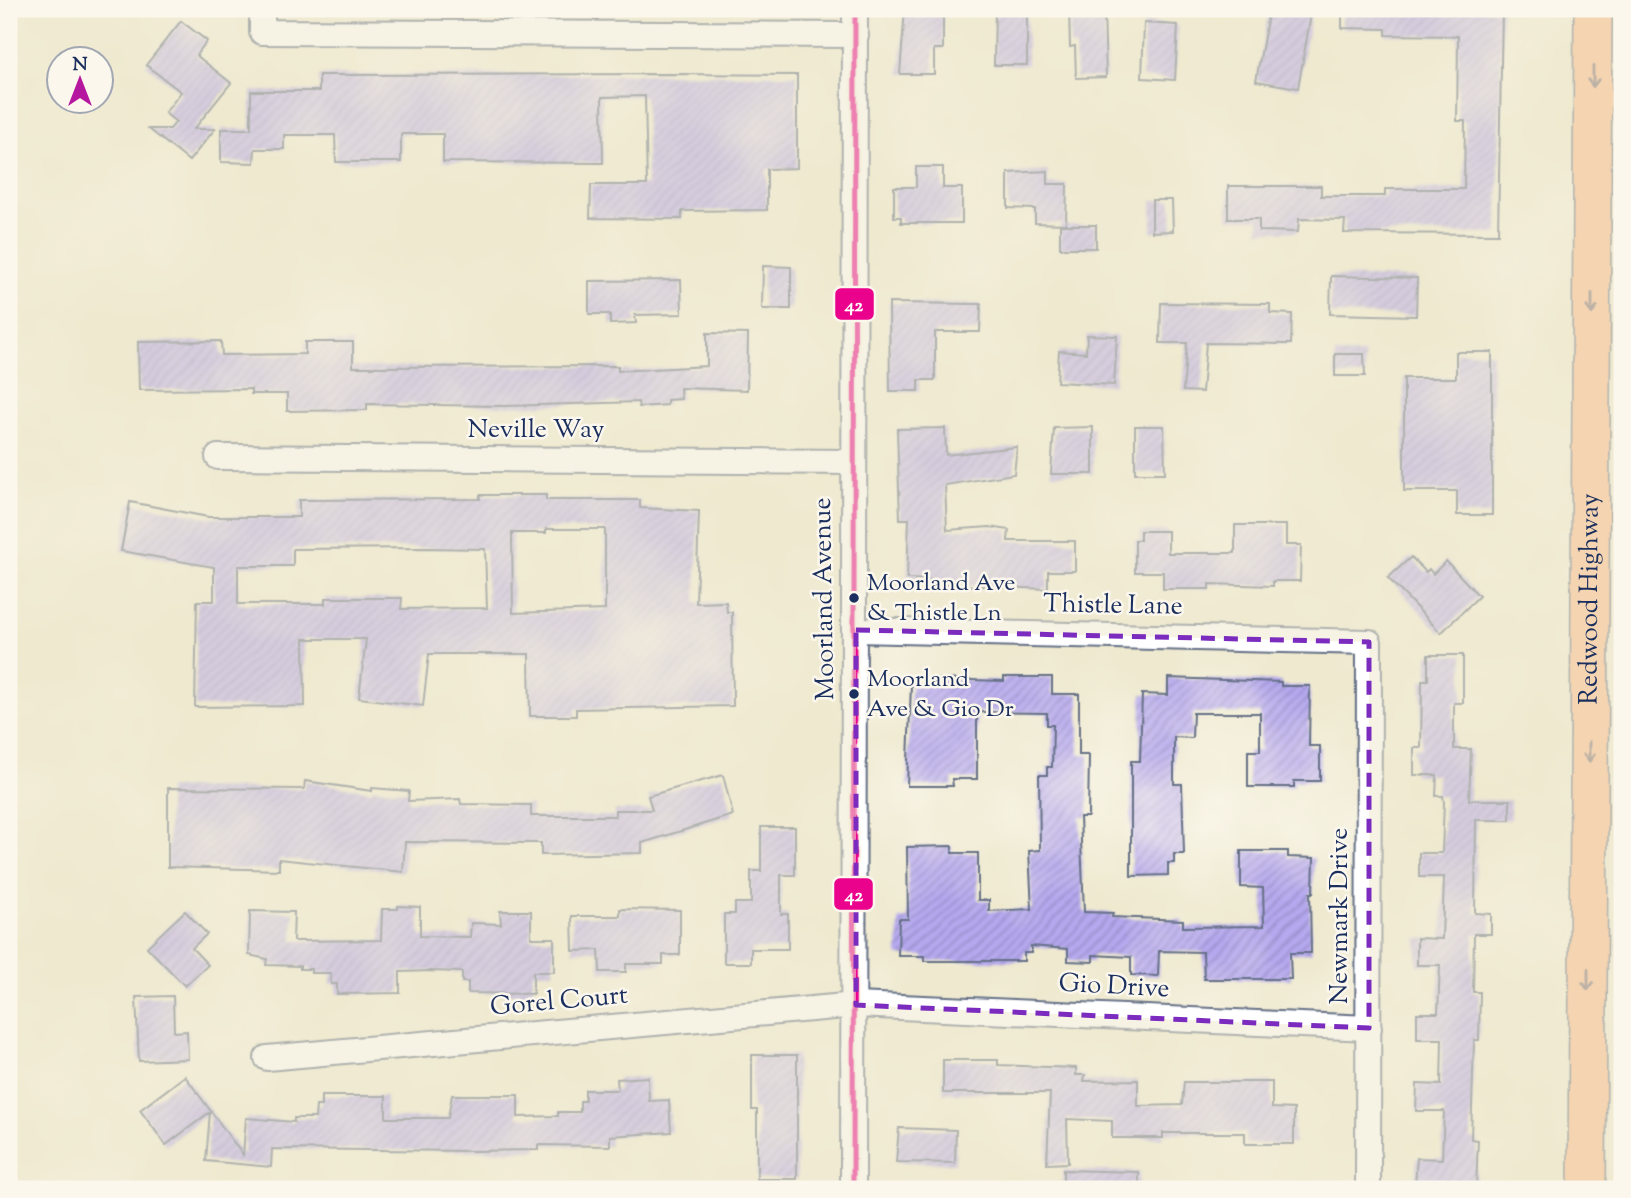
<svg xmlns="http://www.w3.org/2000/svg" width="1631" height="1198" viewBox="0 0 1631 1198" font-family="'Sorts Mill Goudy',serif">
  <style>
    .building { fill: url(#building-hatch); fill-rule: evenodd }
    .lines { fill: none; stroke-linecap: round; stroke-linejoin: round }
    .minor-casing { stroke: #657086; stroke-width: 28 }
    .highway-casing { stroke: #657086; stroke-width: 40 }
    .minor { stroke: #fff; stroke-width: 24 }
    .highway { stroke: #fbbb8d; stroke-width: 37 }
    .bus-1-casing { stroke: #fbf7ec; stroke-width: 10 }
    .bus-1 { stroke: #ea028c; stroke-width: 5 }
    .oneway { stroke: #806e73 }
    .marked { fill: none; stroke: #7b2cbf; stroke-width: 5; stroke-dasharray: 14 9; stroke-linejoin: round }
    .bus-dot { fill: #1b2f5e; stroke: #fbf7ec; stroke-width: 2.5 }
    .labels { text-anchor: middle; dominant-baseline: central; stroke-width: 5; stroke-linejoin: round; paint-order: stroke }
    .bus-label { font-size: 24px; fill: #1b2f5e; stroke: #fbf7ec; text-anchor: start }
    .street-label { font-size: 26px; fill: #1b2f5e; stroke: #fbf7ec }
    .line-badge { stroke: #fbf7ec; stroke-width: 2.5 }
    .badge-label { font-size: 19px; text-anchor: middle; font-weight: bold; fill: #fff }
  </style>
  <defs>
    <pattern id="building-hatch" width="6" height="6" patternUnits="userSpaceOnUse" patternTransform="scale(1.75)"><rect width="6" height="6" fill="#b6a9ef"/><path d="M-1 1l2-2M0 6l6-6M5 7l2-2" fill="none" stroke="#938ac5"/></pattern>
  </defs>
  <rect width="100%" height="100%" fill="#fbf7ec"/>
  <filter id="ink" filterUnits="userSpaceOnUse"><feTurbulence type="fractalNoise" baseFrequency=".0143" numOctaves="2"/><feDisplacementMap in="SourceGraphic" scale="14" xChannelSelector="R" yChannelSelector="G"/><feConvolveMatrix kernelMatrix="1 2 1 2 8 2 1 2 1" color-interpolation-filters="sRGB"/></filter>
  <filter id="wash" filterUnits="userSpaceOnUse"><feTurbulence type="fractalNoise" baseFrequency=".00686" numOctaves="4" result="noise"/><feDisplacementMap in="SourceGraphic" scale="28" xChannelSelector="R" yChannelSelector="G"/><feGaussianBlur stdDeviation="1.57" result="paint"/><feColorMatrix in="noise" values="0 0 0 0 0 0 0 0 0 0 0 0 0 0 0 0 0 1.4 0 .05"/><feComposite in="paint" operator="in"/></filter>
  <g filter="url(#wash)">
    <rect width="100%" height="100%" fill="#eee9cf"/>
    <g id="blocks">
      <path class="building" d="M 905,9 L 943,9 L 943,49 L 934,49 L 934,74 L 900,74 Z
        M 995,9 L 1027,9 L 1027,65 L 994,65 Z
        M 1069,9 L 1104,9 L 1106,77 L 1076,78 L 1075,46 L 1070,47 Z
        M 1269,9 L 1312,9 L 1298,88 L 1256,81 Z
        M 1342,9 L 1502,9 L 1498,234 L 1344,233 L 1345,220 L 1299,219 L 1298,232 L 1259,231 L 1259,219 L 1228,219 L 1228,186 L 1321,186 L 1321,196 L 1385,196 L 1385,189 L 1464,189 L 1465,121 L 1457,121 L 1458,36 L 1386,35 L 1386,29 L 1342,28 Z
        M 181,21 L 207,41 L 196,55 L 231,83 L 194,129 L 215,129 L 189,161 L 149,129 L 170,129 L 176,122 L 165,113 L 181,92 L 146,65 Z
        M 1144,23 L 1178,25 L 1175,80 L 1142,78 Z
        M 675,74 L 797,75 L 797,168 L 767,169 L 767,210 L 682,211 L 682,219 L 590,218 L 591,185 L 647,185 L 645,96 L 602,97 L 603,163 L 443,162 L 443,134 L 401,134 L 401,162 L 336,162 L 335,135 L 284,135 L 284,149 L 255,149 L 254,163 L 221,162 L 221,129 L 251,129 L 251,91 L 319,91 L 319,75 Z
        M 916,167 L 943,167 L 943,188 L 962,188 L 962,223 L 901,223 L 901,217 L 894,217 L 894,187 L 916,187 Z
        M 1048,171 L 1048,184 L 1067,184 L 1066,224 L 1035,223 L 1035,209 L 1008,208 L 1008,173 Z
        M 1152,200 L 1172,200 L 1173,231 L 1152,232 Z
        M 1060,225 L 1096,225 L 1096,248 L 1060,248 Z
        M 763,266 L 791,267 L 791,309 L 762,309 Z
        M 1331,276 L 1417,278 L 1416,316 L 1330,314 Z
        M 681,280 L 682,314 L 635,315 L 636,323 L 610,324 L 610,314 L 589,314 L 589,281 Z
        M 889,303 L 981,304 L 980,332 L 935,332 L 935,380 L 919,380 L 919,391 L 890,391 Z
        M 1161,303 L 1270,304 L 1270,313 L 1292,314 L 1291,344 L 1206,343 L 1202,392 L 1183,391 L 1187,343 L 1160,343 Z
        M 707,333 L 748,334 L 747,390 L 680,388 L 681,399 L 667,400 L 667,405 L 639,407 L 638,402 L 504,406 L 367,404 L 367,410 L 287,411 L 287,394 L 251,394 L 251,389 L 139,390 L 138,342 L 221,341 L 222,355 L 305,354 L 305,342 L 353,342 L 353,367 L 618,366 L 618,371 L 707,366 Z
        M 1087,335 L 1117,336 L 1114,385 L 1057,382 L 1059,351 L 1086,353 Z
        M 1456,352 L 1492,352 L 1492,515 L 1457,515 L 1457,491 L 1404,491 L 1404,378 L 1456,378 Z
        M 1335,354 L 1364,354 L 1365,376 L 1335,376 Z
        M 1135,426 L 1164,426 L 1165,473 L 1135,473 Z
        M 1093,427 L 1093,474 L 1051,474 L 1054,428 Z
        M 945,428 L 946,455 L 1017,447 L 1014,474 L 945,485 L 947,530 L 990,527 L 1009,530 L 1008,541 L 1075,541 L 1075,571 L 1048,571 L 1048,589 L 933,584 L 934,580 L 907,579 L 909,519 L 900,519 L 897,429 Z
        M 480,495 L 546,495 L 546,500 L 640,500 L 640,508 L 699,511 L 696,603 L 726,602 L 727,612 L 732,612 L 733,706 L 576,709 L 576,716 L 530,716 L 529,654 L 429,654 L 423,706 L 359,698 L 366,639 L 304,639 L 305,706 L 195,707 L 197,601 L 214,601 L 214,567 L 121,551 L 130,502 L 208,517 L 299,517 L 299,500 L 480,499 ZM 546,529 L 605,529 L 605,610 L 513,613 L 512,533 L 546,533 ZM 427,548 L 485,549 L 487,608 L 401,609 L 402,598 L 325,598 L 325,604 L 238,604 L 238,566 L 293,566 L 293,549 Z
        M 1235,525 L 1286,525 L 1286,545 L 1301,545 L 1300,581 L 1273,581 L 1273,586 L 1209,584 L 1209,589 L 1163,589 L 1163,572 L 1135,572 L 1135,540 L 1140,540 L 1140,531 L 1168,531 L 1168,553 L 1235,553 Z
        M 1411,557 L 1426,572 L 1429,569 L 1433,574 L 1446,561 L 1479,596 L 1441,633 L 1388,578 Z
        M 1428,655 L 1463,655 L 1463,703 L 1454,703 L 1454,749 L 1471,749 L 1469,800 L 1510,800 L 1510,820 L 1476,820 L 1475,913 L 1491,914 L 1491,934 L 1474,934 L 1473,992 L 1480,992 L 1479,1040 L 1474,1040 L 1471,1139 L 1478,1140 L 1476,1188 L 1415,1185 L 1417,1158 L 1442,1159 L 1444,1111 L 1416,1111 L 1417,1084 L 1441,1085 L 1442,1039 L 1417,1039 L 1417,1013 L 1438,1013 L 1440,965 L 1417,965 L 1417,938 L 1442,939 L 1444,877 L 1419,877 L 1419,853 L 1442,853 L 1444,802 L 1443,796 L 1436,796 L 1437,775 L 1414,775 L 1414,748 L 1421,748 L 1422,680 L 1428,680 Z
        M 1004,677 L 1052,677 L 1052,694 L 1079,694 L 1079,755 L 1089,755 L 1088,817 L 1080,817 L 1084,912 L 1113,913 L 1112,917 L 1183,920 L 1183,927 L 1264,926 L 1263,888 L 1241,887 L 1241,851 L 1288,851 L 1288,857 L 1314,858 L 1313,893 L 1310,893 L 1311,953 L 1290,953 L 1291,979 L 1204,979 L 1203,952 L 1159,951 L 1158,976 L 1131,975 L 1131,957 L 1093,955 L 1093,962 L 1068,961 L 1068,949 L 1031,946 L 1031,953 L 1024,953 L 1024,961 L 924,961 L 924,956 L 898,956 L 899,919 L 908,919 L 907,847 L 952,846 L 952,853 L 978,853 L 978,900 L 989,900 L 989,911 L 1032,909 L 1029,851 L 1040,850 L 1039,775 L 1047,775 L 1047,767 L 1052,767 L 1053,725 L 1047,725 L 1047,713 L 977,712 L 977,779 L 952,779 L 953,786 L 907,786 L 911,685 L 937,686 L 937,679 L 1004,681 Z
        M 1168,678 L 1281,682 L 1281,686 L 1310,686 L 1309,746 L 1320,746 L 1320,781 L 1294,781 L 1294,787 L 1248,787 L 1248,751 L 1260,751 L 1260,713 L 1193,713 L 1192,738 L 1174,737 L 1174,784 L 1182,784 L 1184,854 L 1174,854 L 1174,863 L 1168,863 L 1168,875 L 1131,876 L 1131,761 L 1140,761 L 1142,694 L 1168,695 Z
        M 723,775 L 733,815 L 642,843 L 642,853 L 541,855 L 541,843 L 405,842 L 403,872 L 279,859 L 279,870 L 168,867 L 168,788 L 304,789 L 305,781 L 372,791 L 372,788 L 409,791 L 408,801 L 460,799 L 461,804 L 531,805 L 531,816 L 615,816 L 615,810 L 652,810 L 648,796 Z
        M 761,827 L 795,827 L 795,875 L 781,875 L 781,914 L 788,914 L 788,949 L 751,949 L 751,963 L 724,963 L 724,914 L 735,914 L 735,903 L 751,903 L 751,871 L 761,871 Z
        M 398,906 L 420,907 L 420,936 L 470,937 L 471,923 L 501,924 L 500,911 L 531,911 L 531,938 L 554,938 L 554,972 L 533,972 L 533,994 L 468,993 L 468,982 L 462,982 L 462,972 L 431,971 L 400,972 L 400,993 L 337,994 L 337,984 L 331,984 L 331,973 L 311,973 L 311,969 L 300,969 L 300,966 L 266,965 L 267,959 L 249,955 L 250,911 L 294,912 L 293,941 L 381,940 L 382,909 L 398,909 Z
        M 620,909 L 680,910 L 680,955 L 663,955 L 663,964 L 626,964 L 626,972 L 600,972 L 599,950 L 573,951 L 572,916 L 620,916 Z
        M 185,911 L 207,934 L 192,948 L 208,965 L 185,986 L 147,947 Z
        M 173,996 L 174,1032 L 187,1031 L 188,1059 L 139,1061 L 136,997 Z
        M 752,1055 L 797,1055 L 797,1179 L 757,1179 L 757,1110 L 752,1110 Z
        M 943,1060 L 998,1060 L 998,1065 L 1076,1068 L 1076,1075 L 1085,1075 L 1084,1081 L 1138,1080 L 1138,1106 L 1182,1105 L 1184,1082 L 1272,1082 L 1272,1108 L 1294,1109 L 1294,1144 L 1245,1144 L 1245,1133 L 1163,1133 L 1163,1138 L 1112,1138 L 1112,1121 L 1067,1119 L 1068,1163 L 1047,1164 L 1050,1093 L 943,1093 Z
        M 185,1076 L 243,1155 L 246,1118 L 294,1122 L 294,1118 L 315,1118 L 316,1106 L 321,1106 L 321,1096 L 386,1096 L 386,1118 L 448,1118 L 452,1095 L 518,1095 L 518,1117 L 558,1116 L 558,1112 L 580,1112 L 580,1101 L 585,1101 L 585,1090 L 618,1090 L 617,1079 L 648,1077 L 649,1101 L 669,1100 L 671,1132 L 610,1136 L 610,1146 L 538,1145 L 538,1150 L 473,1151 L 272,1149 L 271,1167 L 206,1161 L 210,1112 L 166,1145 L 140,1110 Z
        M 899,1128 L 956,1130 L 955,1163 L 896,1162 Z
        M 1063,1170 L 1139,1172 L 1139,1189 L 1063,1189 Z"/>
    </g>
  </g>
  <g filter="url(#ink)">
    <use href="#blocks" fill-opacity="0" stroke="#657086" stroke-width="2"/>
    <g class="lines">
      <g class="minor-casing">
        <path id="minor" d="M 262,9 L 262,32 L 856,35
          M 218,457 L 853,462
          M 856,630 L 1369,642 L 1368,1189
          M 267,1058 L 856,1005 L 1369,1028
          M 853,1189 L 855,9"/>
      </g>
      <g class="highway-casing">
        <g id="highway">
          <path id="s1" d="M 1587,1189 L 1593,9"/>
        </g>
      </g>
      <use href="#minor" class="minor"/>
      <use href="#highway" class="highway"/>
      <g class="bus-1-casing">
        <path id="bus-1" d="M 853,1189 L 855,9"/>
      </g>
      <use href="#bus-1" class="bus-1"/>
    </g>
    <defs><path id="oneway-shaft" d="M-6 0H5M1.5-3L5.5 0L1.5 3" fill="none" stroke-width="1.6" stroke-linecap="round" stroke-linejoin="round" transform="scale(1.75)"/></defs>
    <g class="oneway">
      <use href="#oneway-shaft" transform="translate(1593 77) rotate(90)"/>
      <use href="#oneway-shaft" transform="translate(1592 304) rotate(90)"/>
      <use href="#oneway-shaft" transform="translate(1589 752) rotate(90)"/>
      <use href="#oneway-shaft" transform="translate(1588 980) rotate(90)"/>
    </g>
  </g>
  <path d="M0 0H1631V1198H0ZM 856,630 L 1369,642 L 1369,1028 L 856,1005 Z" fill="#eee9cf" fill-opacity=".55" fill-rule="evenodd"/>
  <path class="marked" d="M 856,630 L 1369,642 L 1369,1028 L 856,1005 Z"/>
  <g class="bus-dot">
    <circle cx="854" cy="598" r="6"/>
    <circle cx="854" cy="694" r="6"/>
  </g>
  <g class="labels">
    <g class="bus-label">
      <text x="867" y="584">Moorland Ave<tspan x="867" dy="30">&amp; Thistle Ln</tspan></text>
      <text x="867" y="680">Moorland<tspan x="867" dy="30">Ave &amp; Gio Dr</tspan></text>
    </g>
    <g class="street-label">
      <text x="536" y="430">Neville Way</text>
      <text transform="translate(825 599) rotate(-91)">Moorland Avenue</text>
      <text stroke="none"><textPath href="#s1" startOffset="590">Redwood Highway</textPath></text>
      <text transform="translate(1113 606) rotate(1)">Thistle Lane</text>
      <text transform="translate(1340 916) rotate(-90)">Newmark Drive</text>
      <text transform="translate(1114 987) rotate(3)">Gio Drive</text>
      <text transform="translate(559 1002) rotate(-5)">Gorel Court</text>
    </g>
  </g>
  <g class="line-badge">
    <rect x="834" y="287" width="41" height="34" rx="7" fill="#ea028c"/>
    <rect x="833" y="877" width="41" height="34" rx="7" fill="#ea028c"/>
  </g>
  <g class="badge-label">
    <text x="854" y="311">42</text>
    <text x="854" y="901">42</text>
  </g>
  <rect width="1631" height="1198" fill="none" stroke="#fbf7ec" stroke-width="35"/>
  <g transform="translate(80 80)"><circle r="33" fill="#fbf7ec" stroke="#a1a7b3" stroke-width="2"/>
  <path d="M0-5L12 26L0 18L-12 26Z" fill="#b5179e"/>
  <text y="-10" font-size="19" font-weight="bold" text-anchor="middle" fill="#1b2f5e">N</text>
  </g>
</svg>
